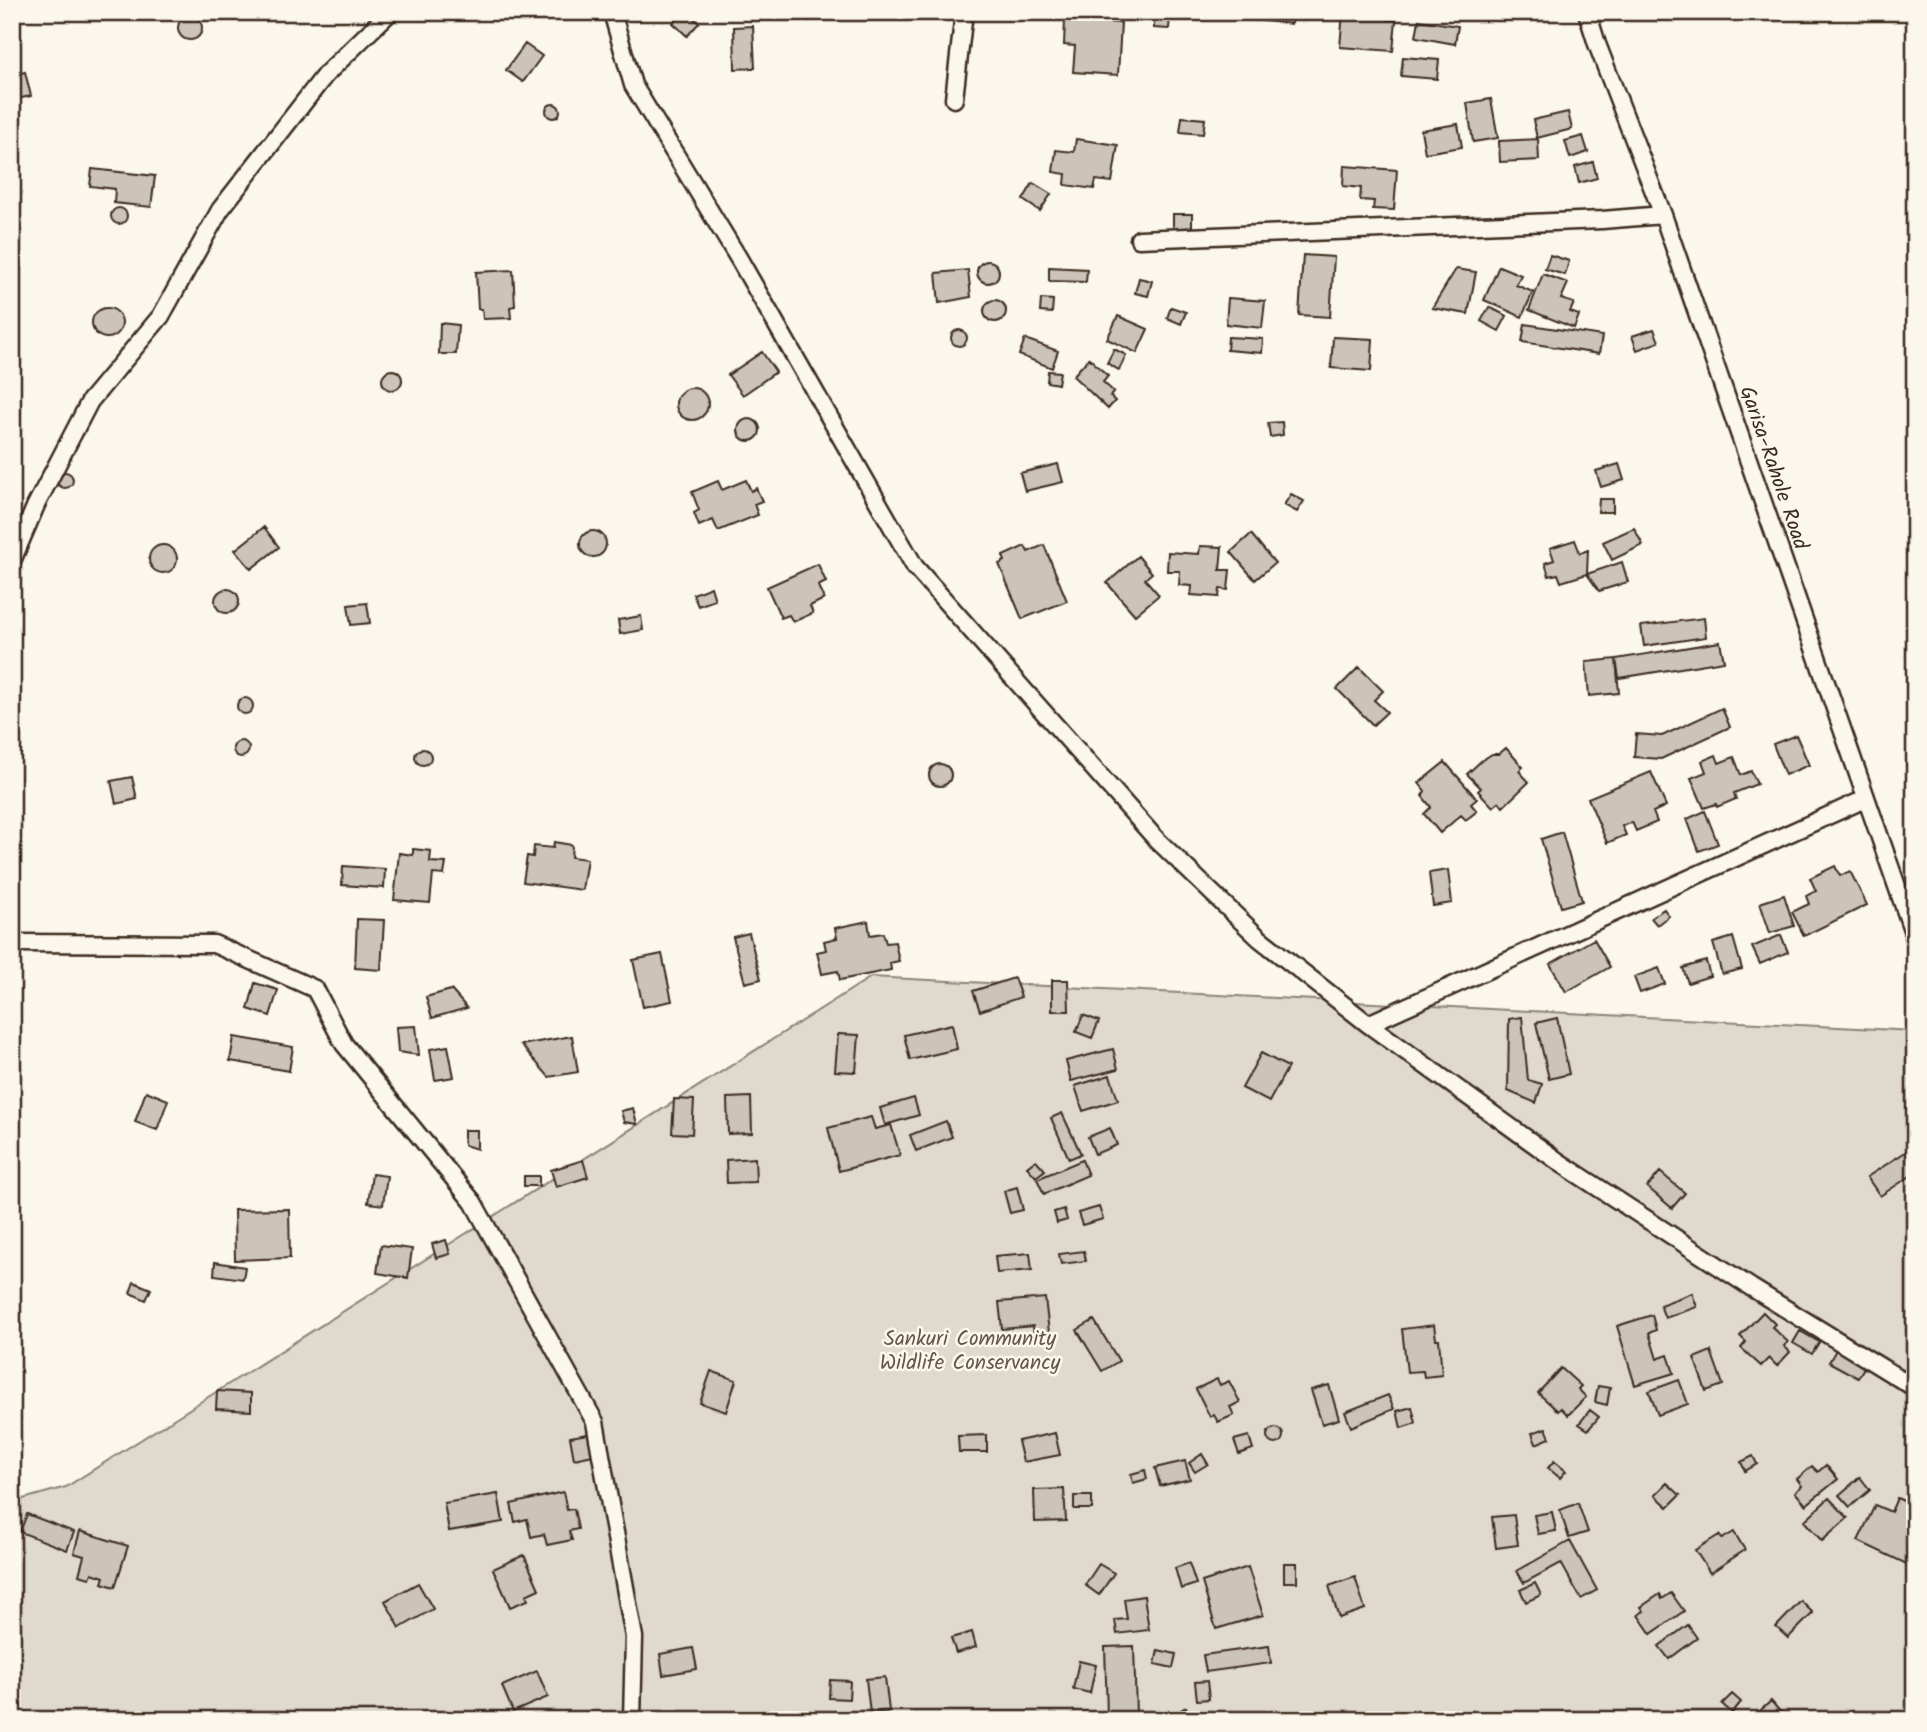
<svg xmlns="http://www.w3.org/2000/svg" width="1927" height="1732" viewBox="0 0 1927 1732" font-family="Kalam,sans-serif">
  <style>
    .green { fill: #dfd9ce; stroke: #8d8276; stroke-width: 2 }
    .building { fill: #ccc4b9; stroke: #3b2a1e; stroke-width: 2 }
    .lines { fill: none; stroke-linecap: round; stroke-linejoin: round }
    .street-casing { stroke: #3b2a1e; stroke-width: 21 }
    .street { stroke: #fbf7ec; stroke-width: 16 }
    .labels { text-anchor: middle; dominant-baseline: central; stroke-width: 5; stroke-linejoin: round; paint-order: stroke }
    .street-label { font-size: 21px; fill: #3b2a1e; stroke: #fbf7ec }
    .park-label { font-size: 21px; fill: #64564a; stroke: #fbf7ec }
  </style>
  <rect width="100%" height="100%" fill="#fbf7ec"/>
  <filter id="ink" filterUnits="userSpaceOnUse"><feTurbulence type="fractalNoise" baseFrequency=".0143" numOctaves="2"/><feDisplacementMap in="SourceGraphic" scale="14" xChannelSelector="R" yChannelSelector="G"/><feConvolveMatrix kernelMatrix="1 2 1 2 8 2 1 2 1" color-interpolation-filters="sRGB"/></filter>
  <g filter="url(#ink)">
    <path class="green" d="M 871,977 L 1915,1031 L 1915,1720 L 12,1720 L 12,1502 L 66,1487 Z"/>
    <path class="building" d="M 684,12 L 688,12 L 699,23 L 687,36 L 673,23 Z
      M 1256,12 L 1292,12 L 1291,24 L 1255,20 Z
      M 1343,12 L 1389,12 L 1388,20 L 1396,20 L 1393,51 L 1340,47 Z
      M 1154,15 L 1170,16 L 1169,29 L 1154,28 Z
      M178 28a12 12 0 1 1 24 0a12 12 0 1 1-24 0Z
      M 1065,19 L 1121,23 L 1118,75 L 1073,72 L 1075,46 L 1064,45 Z
      M 1419,20 L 1458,26 L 1455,44 L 1416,37 Z
      M 753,26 L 755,68 L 735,69 L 734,27 Z
      M 525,44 L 542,56 L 523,82 L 506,70 Z
      M 1403,57 L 1439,60 L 1437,79 L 1401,76 Z
      M 25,72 L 31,96 L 12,100 L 12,75 Z
      M 1491,99 L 1498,138 L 1473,142 L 1467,103 Z
      M546 111a7 7 0 1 1 14 0a7 7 0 1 1-14 0Z
      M 1568,112 L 1572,129 L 1537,138 L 1533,120 Z
      M 1182,117 L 1205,119 L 1203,134 L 1180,132 Z
      M 1458,124 L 1462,147 L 1425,153 L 1421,130 Z
      M 1583,136 L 1588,152 L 1570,158 L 1565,141 Z
      M 1076,139 L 1118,145 L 1112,182 L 1096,180 L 1094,189 L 1065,185 L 1066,174 L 1053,172 L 1056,150 L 1074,152 Z
      M 1538,139 L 1539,160 L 1500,162 L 1499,141 Z
      M 1593,162 L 1597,178 L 1579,183 L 1575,167 Z
      M 1344,166 L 1397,170 L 1394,210 L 1373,209 L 1374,201 L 1360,200 L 1361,188 L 1343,186 Z
      M 92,169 L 155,176 L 151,207 L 114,203 L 115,189 L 90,186 Z
      M 1033,183 L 1051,194 L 1040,211 L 1023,200 Z
      M111 216a8 8 0 1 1 16 0a8 8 0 1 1-16 0Z
      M 1173,214 L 1192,214 L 1192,231 L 1173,231 Z
      M 1303,255 L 1334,257 L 1330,317 L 1299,315 Z
      M 1550,255 L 1569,261 L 1565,275 L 1545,269 Z
      M977 272a11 11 0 1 1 22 0a11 11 0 1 1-22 0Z
      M 1499,266 L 1521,275 L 1516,285 L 1533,292 L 1522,317 L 1484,300 Z
      M 1049,267 L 1087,269 L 1086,282 L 1049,281 Z
      M 1456,269 L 1476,272 L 1468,314 L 1432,308 Z
      M 513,270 L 515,306 L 510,307 L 511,318 L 483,319 L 482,309 L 478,309 L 476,272 Z
      M 968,270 L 971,297 L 939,303 L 936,273 Z
      M 1543,274 L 1568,283 L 1561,299 L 1574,303 L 1570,312 L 1579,315 L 1574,328 L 1529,310 Z
      M 1139,278 L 1152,281 L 1148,296 L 1135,293 Z
      M 1228,298 L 1265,301 L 1262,328 L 1226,324 Z
      M 1041,299 L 1053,300 L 1052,313 L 1040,312 Z
      M984 311a11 11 0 1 1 22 0a11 11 0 1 1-22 0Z
      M 1171,307 L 1186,312 L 1181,324 L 1167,318 Z
      M 1489,307 L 1507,316 L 1499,331 L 1481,321 Z
      M92 323a15 15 0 1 1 30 0a15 15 0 1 1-30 0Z
      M 1118,316 L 1148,329 L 1137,353 L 1107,339 Z
      M 440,323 L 458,325 L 456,354 L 439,354 Z
      M 1525,324 L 1602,336 L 1599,354 L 1522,342 Z
      M 1654,329 L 1659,342 L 1637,350 L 1632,336 Z
      M951 338a8 8 0 1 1 16 0a8 8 0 1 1-16 0Z
      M 1228,337 L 1263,339 L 1262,353 L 1227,350 Z
      M 1333,337 L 1373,339 L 1371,371 L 1331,368 Z
      M 1025,339 L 1058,351 L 1052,368 L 1019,355 Z
      M 1114,349 L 1126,355 L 1119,370 L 1107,363 Z
      M 762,352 L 776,372 L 743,395 L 728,375 Z
      M 1089,358 L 1108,376 L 1103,382 L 1114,392 L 1110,396 L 1115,401 L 1108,409 L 1073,376 Z
      M382 380a10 10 0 1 1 20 0a10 10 0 1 1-20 0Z
      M 1048,371 L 1060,372 L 1058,384 L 1047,382 Z
      M676 404a16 16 0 1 1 32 0a16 16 0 1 1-32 0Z
      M738 430a11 11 0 1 1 22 0a11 11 0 1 1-22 0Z
      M 1282,422 L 1283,435 L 1270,437 L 1268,423 Z
      M 1058,464 L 1063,482 L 1025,491 L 1020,473 Z
      M 1619,464 L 1624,480 L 1601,487 L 1596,471 Z
      M57 480a8 8 0 1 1 16 0a8 8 0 1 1-16 0Z
      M 746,480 L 751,491 L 756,488 L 762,501 L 754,504 L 758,515 L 718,531 L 713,520 L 699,526 L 694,513 L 699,510 L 692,492 L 718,481 L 722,490 Z
      M 1291,494 L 1304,501 L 1297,512 L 1284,505 Z
      M 1599,499 L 1613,499 L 1613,512 L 1598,512 Z
      M 264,527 L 279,547 L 251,569 L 235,550 Z
      M 1634,528 L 1643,545 L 1612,560 L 1603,542 Z
      M580 544a13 13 0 1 1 26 0a13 13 0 1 1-26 0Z
      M 1251,534 L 1275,563 L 1255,580 L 1231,552 Z
      M 1575,540 L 1580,553 L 1588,550 L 1587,574 L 1561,582 L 1558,574 L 1549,576 L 1545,563 L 1554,560 L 1550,548 Z
      M149 559a14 14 0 1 1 28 0a14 14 0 1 1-28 0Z
      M 1044,545 L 1067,601 L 1022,619 L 999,564 L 1005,561 L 1003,556 L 1025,546 L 1028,552 Z
      M 1200,546 L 1222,547 L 1220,570 L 1230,570 L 1228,590 L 1220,589 L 1219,597 L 1191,595 L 1192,586 L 1179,585 L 1180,571 L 1167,571 L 1168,552 L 1199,554 Z
      M 1138,556 L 1152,573 L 1145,579 L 1159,595 L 1135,615 L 1107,583 Z
      M 1622,562 L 1628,582 L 1599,591 L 1587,574 Z
      M 818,564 L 826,582 L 818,586 L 824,599 L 810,606 L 813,613 L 793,622 L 789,615 L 781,618 L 767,587 Z
      M 711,587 L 715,600 L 698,606 L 693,594 Z
      M215 601a12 12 0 1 1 24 0a12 12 0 1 1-24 0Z
      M 367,603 L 370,623 L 351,625 L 348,605 Z
      M 641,616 L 643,630 L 620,634 L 618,620 Z
      M 1704,618 L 1706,637 L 1644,646 L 1641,626 Z
      M 1720,642 L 1724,661 L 1619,678 L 1616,659 Z
      M 1616,659 L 1619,693 L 1589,696 L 1586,662 Z
      M 1359,667 L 1383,691 L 1374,700 L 1387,712 L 1373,725 L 1337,689 Z
      M237 706a8 8 0 1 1 16 0a8 8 0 1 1-16 0Z
      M 1722,708 L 1730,727 L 1661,759 L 1634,757 L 1636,734 L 1662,736 Z
      M 1796,735 L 1809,765 L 1785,775 L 1773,744 Z
      M233 749a8 8 0 1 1 16 0a8 8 0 1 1-16 0Z
      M 1506,748 L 1523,767 L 1519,771 L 1529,782 L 1503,807 L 1499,802 L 1493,807 L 1478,791 L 1481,788 L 1467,774 L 1481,761 L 1492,754 L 1499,754 Z
      M415 757a8 8 0 1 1 16 0a8 8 0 1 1-16 0Z
      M 1716,755 L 1719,763 L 1734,757 L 1741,775 L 1751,771 L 1757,784 L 1734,793 L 1736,799 L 1717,807 L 1716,804 L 1704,808 L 1691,778 L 1706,772 L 1702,761 Z
      M 1445,762 L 1477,799 L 1471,804 L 1477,811 L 1466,820 L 1461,815 L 1440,833 L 1424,814 L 1431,807 L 1422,796 L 1425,791 L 1419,783 Z
      M929 775a11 11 0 1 1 22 0a11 11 0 1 1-22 0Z
      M 1651,772 L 1666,806 L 1653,812 L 1657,822 L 1636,831 L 1632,822 L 1622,826 L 1626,835 L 1607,843 L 1588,798 Z
      M 132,777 L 137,799 L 116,804 L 111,781 Z
      M 1705,811 L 1718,844 L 1699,851 L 1687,819 Z
      M 1562,832 L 1582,901 L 1561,907 L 1541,839 Z
      M 554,842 L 572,845 L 571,857 L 587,859 L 582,890 L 523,882 L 527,856 L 533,857 L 534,846 L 553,848 Z
      M 413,849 L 431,851 L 430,862 L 446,863 L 444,875 L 433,874 L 430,903 L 394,900 L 399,853 L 413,855 Z
      M 343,866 L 385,869 L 384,888 L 342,885 Z
      M 1835,866 L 1840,876 L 1850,871 L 1867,905 L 1804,936 L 1792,912 L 1809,904 L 1806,896 L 1816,891 L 1810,878 Z
      M 1448,870 L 1452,903 L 1433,906 L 1429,873 Z
      M 1784,895 L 1794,926 L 1770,933 L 1760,903 Z
      M 1664,909 L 1669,916 L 1657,925 L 1651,918 Z
      M 357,919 L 384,920 L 381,970 L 355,968 Z
      M 868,921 L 870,935 L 883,933 L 886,943 L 895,942 L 899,961 L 890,963 L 891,970 L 840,980 L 838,971 L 822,974 L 817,952 L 826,950 L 824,941 L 837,938 L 835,928 Z
      M 749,933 L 761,979 L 745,983 L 733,937 Z
      M 1781,935 L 1788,952 L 1760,964 L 1752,947 Z
      M 1733,937 L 1742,969 L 1722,974 L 1713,943 Z
      M 1594,939 L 1610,967 L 1566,992 L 1550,964 Z
      M 662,954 L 672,1001 L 643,1007 L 633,960 Z
      M 1706,961 L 1710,976 L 1688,983 L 1683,968 Z
      M 1659,968 L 1665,984 L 1640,993 L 1634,977 Z
      M 1014,978 L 1021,997 L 980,1011 L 973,991 Z
      M 1052,980 L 1068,980 L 1069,1011 L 1052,1011 Z
      M 255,983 L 278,990 L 270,1016 L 248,1009 Z
      M 451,990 L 467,1008 L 432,1018 L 426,997 Z
      M 1083,1015 L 1099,1021 L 1092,1038 L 1076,1032 Z
      M 1522,1017 L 1528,1080 L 1542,1084 L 1536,1103 L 1508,1091 L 1509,1019 Z
      M 1557,1018 L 1569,1074 L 1549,1079 L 1536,1023 Z
      M 952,1024 L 957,1049 L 910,1060 L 904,1035 Z
      M 416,1026 L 419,1055 L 398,1052 L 396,1027 Z
      M 838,1034 L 859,1035 L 856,1072 L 835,1071 Z
      M 572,1036 L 578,1072 L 549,1077 L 521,1045 Z
      M 234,1037 L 293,1047 L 289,1071 L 230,1061 Z
      M 448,1046 L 454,1077 L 435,1080 L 430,1049 Z
      M 1113,1049 L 1118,1069 L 1071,1081 L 1066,1061 Z
      M 1261,1053 L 1288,1067 L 1269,1102 L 1242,1088 Z
      M 1110,1075 L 1118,1100 L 1083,1111 L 1075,1086 Z
      M 146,1091 L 168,1100 L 157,1130 L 135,1122 Z
      M 751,1097 L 752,1133 L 728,1134 L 727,1098 Z
      M 914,1098 L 919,1115 L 885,1125 L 880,1108 Z
      M 674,1099 L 694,1100 L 692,1134 L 672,1133 Z
      M 633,1108 L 637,1124 L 624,1122 L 621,1111 Z
      M 1062,1113 L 1081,1154 L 1069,1159 L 1051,1118 Z
      M 871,1117 L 875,1129 L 891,1125 L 900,1155 L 839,1171 L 828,1128 Z
      M 946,1121 L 952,1137 L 916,1151 L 910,1135 Z
      M 1110,1128 L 1117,1145 L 1095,1154 L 1088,1137 Z
      M 464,1130 L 477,1130 L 477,1149 L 464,1145 Z
      M 1910,1149 L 1915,1156 L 1915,1173 L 1880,1196 L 1867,1177 Z
      M 755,1158 L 756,1182 L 727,1183 L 726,1160 Z
      M 583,1160 L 588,1177 L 556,1187 L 551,1170 Z
      M 1036,1160 L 1045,1170 L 1036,1177 L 1027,1167 Z
      M 1082,1160 L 1088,1175 L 1044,1194 L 1037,1179 Z
      M 1660,1172 L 1685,1193 L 1672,1208 L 1647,1187 Z
      M 372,1174 L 387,1176 L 383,1205 L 368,1203 Z
      M 524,1176 L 539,1176 L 539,1186 L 524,1186 Z
      M 1017,1187 L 1023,1210 L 1010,1213 L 1004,1191 Z
      M 1099,1207 L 1103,1219 L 1082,1225 L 1078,1213 Z
      M 289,1209 L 290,1258 L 235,1260 L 234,1210 Z
      M 1064,1209 L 1067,1220 L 1057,1223 L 1054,1212 Z
      M 446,1240 L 450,1254 L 436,1258 L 432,1244 Z
      M 381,1245 L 412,1249 L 408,1278 L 377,1273 Z
      M 1084,1251 L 1086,1261 L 1061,1264 L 1059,1254 Z
      M 1030,1253 L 1032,1270 L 997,1273 L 995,1256 Z
      M 215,1262 L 245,1267 L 243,1279 L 214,1275 Z
      M 134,1282 L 151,1289 L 146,1300 L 130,1293 Z
      M 1692,1293 L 1697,1307 L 1665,1318 L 1660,1305 Z
      M 1045,1298 L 1049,1333 L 1034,1335 L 1033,1326 L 1002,1329 L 999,1302 Z
      M 1763,1312 L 1775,1324 L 1772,1327 L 1788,1342 L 1784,1346 L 1790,1352 L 1777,1366 L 1769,1358 L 1761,1366 L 1741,1348 L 1746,1342 L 1740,1336 Z
      M 1652,1315 L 1656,1330 L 1649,1333 L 1657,1359 L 1668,1355 L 1674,1373 L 1635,1385 L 1617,1326 Z
      M 1094,1320 L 1119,1361 L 1102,1371 L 1077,1330 Z
      M 1434,1325 L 1436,1339 L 1439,1339 L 1442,1375 L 1424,1377 L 1423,1371 L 1407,1372 L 1402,1329 Z
      M 1800,1331 L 1819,1342 L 1812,1354 L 1793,1343 Z
      M 1837,1348 L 1866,1364 L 1858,1378 L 1829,1362 Z
      M 1711,1351 L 1723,1385 L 1706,1391 L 1694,1358 Z
      M 1561,1368 L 1581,1386 L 1578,1389 L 1586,1397 L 1568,1415 L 1561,1408 L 1558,1411 L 1538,1393 Z
      M 711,1371 L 736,1380 L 726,1412 L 700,1403 Z
      M 1217,1379 L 1220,1385 L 1229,1381 L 1240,1402 L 1230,1407 L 1234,1415 L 1218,1422 L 1214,1415 L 1210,1417 L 1196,1389 Z
      M 1679,1380 L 1688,1404 L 1658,1415 L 1649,1391 Z
      M 1329,1385 L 1339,1419 L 1322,1424 L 1311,1390 Z
      M 1598,1386 L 1610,1388 L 1607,1405 L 1595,1402 Z
      M 217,1391 L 251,1393 L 251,1411 L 216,1409 Z
      M 1388,1395 L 1394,1409 L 1351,1427 L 1345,1412 Z
      M 1412,1407 L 1416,1423 L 1401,1428 L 1397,1411 Z
      M 1590,1410 L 1599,1417 L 1588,1430 L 1579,1424 Z
      M1267 1436a8 8 0 1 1 16 0a8 8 0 1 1-16 0Z
      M 1546,1428 L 1550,1438 L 1536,1444 L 1532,1433 Z
      M 1055,1433 L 1060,1455 L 1023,1462 L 1018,1441 Z
      M 588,1434 L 593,1455 L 574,1459 L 570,1437 Z
      M 987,1435 L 987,1452 L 959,1452 L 958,1436 Z
      M 1249,1436 L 1253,1449 L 1239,1454 L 1234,1440 Z
      M 1202,1454 L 1208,1464 L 1195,1472 L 1189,1463 Z
      M 1753,1456 L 1757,1464 L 1745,1471 L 1741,1462 Z
      M 1185,1461 L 1190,1479 L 1160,1486 L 1155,1468 Z
      M 1554,1461 L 1566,1471 L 1560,1478 L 1548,1468 Z
      M 1826,1465 L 1838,1479 L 1806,1505 L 1795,1492 L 1802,1486 L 1797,1479 L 1812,1466 L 1818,1472 Z
      M 1145,1470 L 1147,1479 L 1133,1483 L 1131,1474 Z
      M 1860,1477 L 1870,1490 L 1850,1507 L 1839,1495 Z
      M 1667,1483 L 1680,1495 L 1668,1507 L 1655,1495 Z
      M 1064,1489 L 1066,1521 L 1035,1522 L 1034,1490 Z
      M 563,1492 L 567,1510 L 574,1509 L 578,1529 L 569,1531 L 572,1540 L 547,1545 L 544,1534 L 531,1537 L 527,1519 L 515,1522 L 511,1504 Z
      M 498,1494 L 503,1522 L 449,1531 L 444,1503 Z
      M 1074,1496 L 1092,1496 L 1092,1509 L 1074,1509 Z
      M 1829,1498 L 1848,1518 L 1822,1541 L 1804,1521 Z
      M 1897,1498 L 1915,1506 L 1915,1568 L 1858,1541 L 1875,1505 L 1891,1512 Z
      M 1578,1503 L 1588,1532 L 1569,1538 L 1560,1510 Z
      M 1552,1512 L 1556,1531 L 1538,1534 L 1534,1515 Z
      M 27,1514 L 74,1532 L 67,1550 L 20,1532 Z
      M 1514,1515 L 1518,1545 L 1496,1548 L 1492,1517 Z
      M 80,1531 L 128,1546 L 115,1587 L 102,1583 L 104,1577 L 92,1573 L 90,1578 L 79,1575 L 84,1556 L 74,1553 Z
      M 1734,1532 L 1745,1550 L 1710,1573 L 1695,1550 L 1719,1535 L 1722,1539 Z
      M 1570,1541 L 1597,1590 L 1581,1599 L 1561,1563 L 1524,1583 L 1517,1571 Z
      M 524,1555 L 539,1589 L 526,1595 L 528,1600 L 510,1607 L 493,1569 Z
      M 1189,1563 L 1196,1584 L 1181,1589 L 1175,1568 Z
      M 1284,1563 L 1297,1563 L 1297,1582 L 1284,1582 Z
      M 1099,1564 L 1114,1573 L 1099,1595 L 1085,1585 Z
      M 1248,1567 L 1263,1615 L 1216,1629 L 1202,1582 Z
      M 1355,1577 L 1365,1609 L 1339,1618 L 1329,1586 Z
      M 418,1583 L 433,1609 L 400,1628 L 385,1601 Z
      M 1535,1583 L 1541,1595 L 1526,1602 L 1520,1590 Z
      M 1671,1593 L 1684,1611 L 1651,1634 L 1638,1615 L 1644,1611 L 1641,1607 L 1660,1594 L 1662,1599 Z
      M 1144,1596 L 1149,1630 L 1117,1634 L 1115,1620 L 1127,1619 L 1124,1599 Z
      M 1801,1601 L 1813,1613 L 1788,1638 L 1776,1627 Z
      M 1688,1625 L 1697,1638 L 1669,1659 L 1659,1646 Z
      M 972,1632 L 976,1647 L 956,1653 L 951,1638 Z
      M 1134,1646 L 1136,1715 L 1107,1715 L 1105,1647 Z
      M 1269,1646 L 1271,1663 L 1206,1672 L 1203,1655 Z
      M 693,1648 L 697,1669 L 663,1675 L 660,1654 Z
      M 1158,1650 L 1176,1654 L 1173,1668 L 1155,1664 Z
      M 1079,1661 L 1096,1665 L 1090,1693 L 1073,1689 Z
      M 537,1671 L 548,1697 L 513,1712 L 502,1686 Z
      M 885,1677 L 889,1711 L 870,1713 L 866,1679 Z
      M 830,1680 L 850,1681 L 849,1699 L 829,1698 Z
      M 1207,1681 L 1209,1699 L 1197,1700 L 1195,1682 Z
      M 1732,1694 L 1741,1702 L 1732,1713 L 1722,1704 Z
      M 1771,1701 L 1787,1720 L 1750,1720 Z
      M 1186,1707 L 1193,1720 L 1171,1720 L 1169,1717 Z
      M 1274,1711 L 1305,1716 L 1304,1720 L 1273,1720 Z"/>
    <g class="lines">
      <g class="street-casing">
        <path id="street" d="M 612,12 L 633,85 L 739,259 L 915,567 L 1156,839 L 1259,938 L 1368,1024 L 1559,1162 L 1752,1288 L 1915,1388
          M 1587,12 L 1597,44 L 1663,215 L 1915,938
          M 954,99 L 964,12
          M 1139,239 L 1602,220 L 1663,215
          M 12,561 L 36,505 L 90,401 L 161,316 L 220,210 L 325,75 L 390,12
          M 12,943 L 214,944 L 315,989 L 344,1044 L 473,1202 L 595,1422 L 634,1637 L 632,1720
          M 1368,1024 L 1865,799"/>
      </g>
      <use href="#street" class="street"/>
    </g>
  </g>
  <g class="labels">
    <g class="street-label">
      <text transform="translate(1773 468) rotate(71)">Garisa-Rahole Road</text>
    </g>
    <g class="park-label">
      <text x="970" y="1339">Sankuri Community<tspan x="970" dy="24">Wildlife Conservancy</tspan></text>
    </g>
  </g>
  <rect width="1927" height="1732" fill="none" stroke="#fbf7ec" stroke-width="42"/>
  <rect x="21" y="21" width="1885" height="1690" fill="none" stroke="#3b2a1e" stroke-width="2.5" filter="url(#ink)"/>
</svg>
